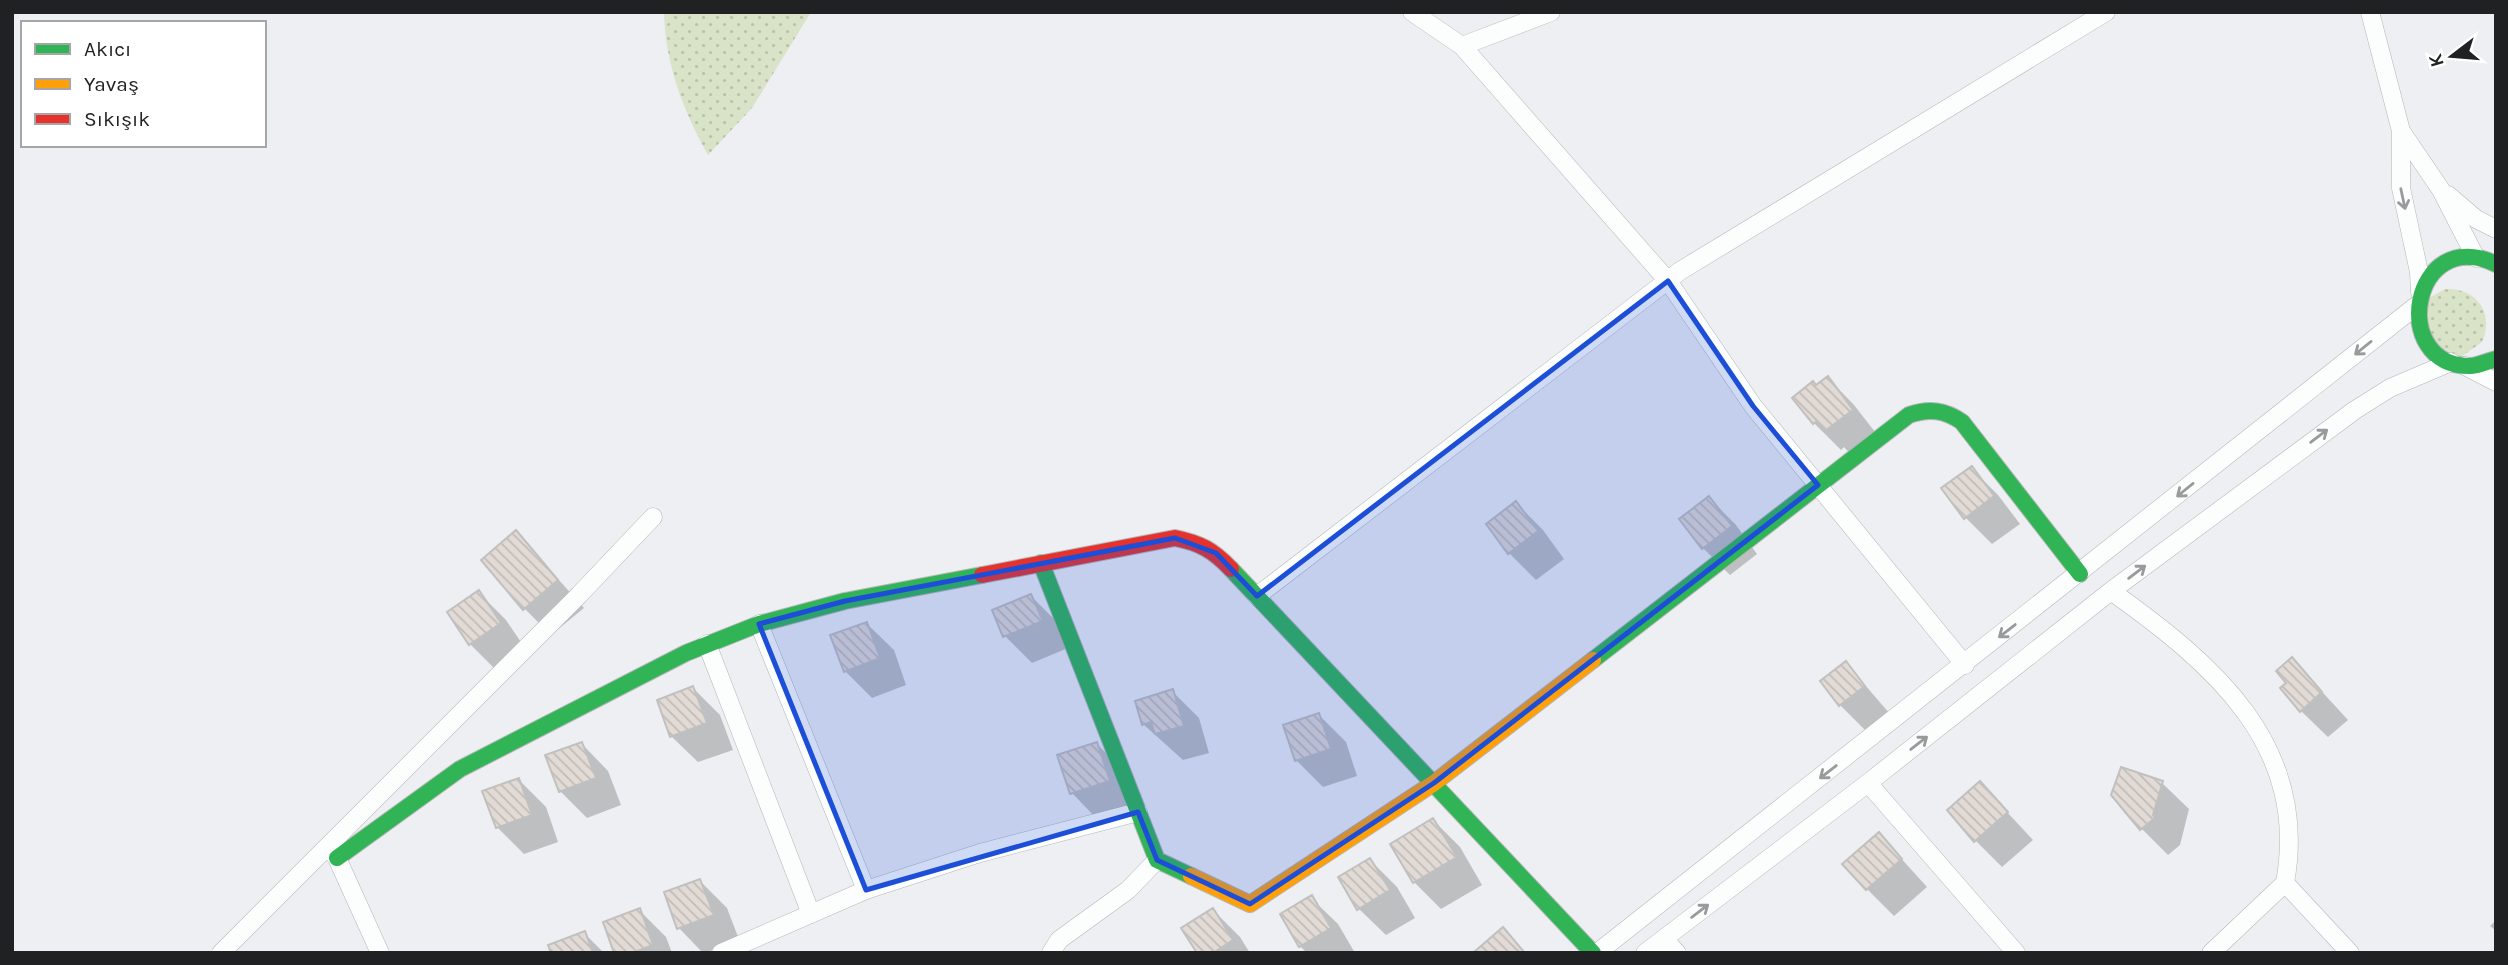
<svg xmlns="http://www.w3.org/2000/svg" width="2508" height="965" viewBox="0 0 2508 965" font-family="Karla,sans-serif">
<defs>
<pattern id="green-dots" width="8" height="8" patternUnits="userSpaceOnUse" patternTransform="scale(1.75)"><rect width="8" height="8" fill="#d9e3c7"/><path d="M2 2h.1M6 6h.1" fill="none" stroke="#bac2ab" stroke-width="1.8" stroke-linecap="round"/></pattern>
<pattern id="building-back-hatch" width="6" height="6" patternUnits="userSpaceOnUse" patternTransform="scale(1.75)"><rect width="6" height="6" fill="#e2dad5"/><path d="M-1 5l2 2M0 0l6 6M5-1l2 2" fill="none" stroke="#c1bbb7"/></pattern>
</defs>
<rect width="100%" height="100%" fill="#edeff2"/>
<path fill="url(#green-dots)" d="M 664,12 L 811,12 L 752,108 L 708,155 C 683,110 665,63 664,12 Z
M 2445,289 C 2476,287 2495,313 2482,342 L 2461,357 L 2422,339 L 2429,298 Z"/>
<path fill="#0003" d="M 1828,378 L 1854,405 L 1879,437 L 1853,457 L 1844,447 L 1841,450 L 1814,423 L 1816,387 Z
M 1971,468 L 1998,495 L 2020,524 L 1992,544 L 1965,517 Z
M 1709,498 L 1736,525 L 1757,554 L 1730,575 L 1703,548 Z
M 1516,503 L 1543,530 L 1564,559 L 1536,580 L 1509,553 Z
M 516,532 L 584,608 L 551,635 L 524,608 Z
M 479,593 L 506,620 L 527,651 L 497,671 L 470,644 Z
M 1031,596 L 1058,623 L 1068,648 L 1032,663 L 1005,636 Z
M 867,624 L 894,650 L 906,685 L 872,698 L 845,671 Z
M 2292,659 L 2348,720 L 2328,737 L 2301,711 Z
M 1846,663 L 1890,714 L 1867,732 L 1840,705 Z
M 693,688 L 720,715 L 733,750 L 698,762 L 671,736 Z
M 1172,691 L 1199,718 L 1209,753 L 1183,760 L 1143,724 Z
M 1319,715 L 1346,742 L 1357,776 L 1323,787 L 1296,760 Z
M 582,744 L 608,771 L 621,805 L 587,818 L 560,791 Z
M 1097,744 L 1124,771 L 1136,808 L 1098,820 L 1072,793 Z
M 519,780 L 546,807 L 558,842 L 524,854 L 497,827 Z
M 1980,783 L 2033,840 L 2002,867 L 1975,840 Z
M 2162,783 L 2189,809 L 2180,845 L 2168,855 L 2142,829 Z
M 1433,820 L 1460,847 L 1482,885 L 1441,909 L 1414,882 Z
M 1879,834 L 1927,887 L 1894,916 L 1867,889 Z
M 1370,860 L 1397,887 L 1415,918 L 1386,935 L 1359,909 Z
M 700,881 L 727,908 L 740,942 L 703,953 L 679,928 Z
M 1311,898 L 1338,924 L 1355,953 L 1307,953 L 1300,946 Z
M 639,910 L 666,937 L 672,953 L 616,953 Z
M 1213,910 L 1240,937 L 1250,953 L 1199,953 Z
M 2496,920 L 2496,931 L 2490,926 Z
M 584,933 L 604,953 L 553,953 Z"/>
<path fill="url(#building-back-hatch)" stroke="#c0c0c0" stroke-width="2" d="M 1828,376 L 1853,410 L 1825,431 L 1817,421 L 1813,424 L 1792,398 L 1813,381 L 1816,385 Z
M 1972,466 L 1994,496 L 1964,519 L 1941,488 Z
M 1709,496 L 1732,526 L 1702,549 L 1679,519 Z
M 1516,501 L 1538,531 L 1508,554 L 1486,524 Z
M 516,530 L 558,580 L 523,610 L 481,560 Z
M 479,590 L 501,623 L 469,645 L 447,612 Z
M 1031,594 L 1043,621 L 1003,637 L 992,610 Z
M 867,622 L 880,658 L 844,672 L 830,635 Z
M 2292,657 L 2322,692 L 2300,712 L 2280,688 L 2286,683 L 2276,671 Z
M 1846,661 L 1865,686 L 1839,706 L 1820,681 Z
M 693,686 L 707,723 L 670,737 L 657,700 Z
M 1173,689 L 1184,726 L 1155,734 L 1151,722 L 1142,725 L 1135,701 Z
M 1319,713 L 1331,749 L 1295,761 L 1283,725 Z
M 582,742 L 596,778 L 559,792 L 545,755 Z
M 1097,742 L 1110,781 L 1070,794 L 1057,755 Z
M 2121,767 L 2163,781 L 2153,815 L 2155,818 L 2140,830 L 2111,795 Z
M 519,778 L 532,815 L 496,828 L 482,791 Z
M 1980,781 L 2008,812 L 1974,842 L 1947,810 Z
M 1433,818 L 1457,857 L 1413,883 L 1390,844 Z
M 1879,832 L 1902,859 L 1866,890 L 1842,864 Z
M 1370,858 L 1390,890 L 1357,910 L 1338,877 Z
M 700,879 L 714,915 L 677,929 L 664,892 Z
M 1312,895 L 1331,928 L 1299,947 L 1280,914 Z
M 640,908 L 653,945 L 632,953 L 614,953 L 603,922 Z
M 1213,908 L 1233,940 L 1213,953 L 1197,953 L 1181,928 Z
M 1503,927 L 1525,953 L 1475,953 L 1474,952 Z
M 585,931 L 593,953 L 551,953 L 548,945 Z"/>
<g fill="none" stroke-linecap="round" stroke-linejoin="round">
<defs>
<path id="street" d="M 1412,12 L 1462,46 L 1668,281 L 1753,406 L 1965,665
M 2370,12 L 2401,131 L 2401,188 L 2419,272 L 2420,292
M 1462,46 L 1551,12
M 2401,131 L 2441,190 L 2476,258
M 2448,195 L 2476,219 L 2496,229
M 2465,366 L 2496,382
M 2111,591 C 2213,664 2310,745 2285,883 L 2350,953
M 1257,596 L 1680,271 L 2106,12
M 759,624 L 866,890
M 707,644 L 811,914
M 1868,783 L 2016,953
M 330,849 L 337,858 L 380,953
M 1664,939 L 1677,953
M 221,953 L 579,595 L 653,517
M 721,953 L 866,890 L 980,853 L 1138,812
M 1051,953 L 1059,940 L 1128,890 L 1157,860
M 1597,953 L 2416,306
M 1645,953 L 1868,783 L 2111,591 L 2355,410 L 2390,388 L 2451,362
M 2211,953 L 2285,883"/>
<path id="fast" d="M 2496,264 C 2411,224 2388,366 2470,366 C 2478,366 2488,361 2496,359
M 1041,563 L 1157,860 L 1191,876
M 1231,569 L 1593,953
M 1593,660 L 1909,415 C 1929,408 1945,410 1962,422 L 2080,574
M 337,858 L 460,769 L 686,653 L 759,624 L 845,601 L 982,575"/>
<path id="slow" d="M 1191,876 L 1250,904 L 1434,783 L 1593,660"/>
<path id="jam" d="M 982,575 L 1175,538 C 1200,543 1213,550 1231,569"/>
</defs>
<use href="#street" stroke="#b4b6b8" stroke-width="19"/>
<use href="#fast" stroke="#b4b6b8" stroke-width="18"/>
<use href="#slow" stroke="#b4b6b8" stroke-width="18"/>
<use href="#jam" stroke="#b4b6b8" stroke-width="18"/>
<use href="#street" stroke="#fcfdfd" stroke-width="18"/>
<use href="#fast" stroke="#30b455" stroke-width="16"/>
<use href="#slow" stroke="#ff9f0a" stroke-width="16"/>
<use href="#jam" stroke="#e5322d" stroke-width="16"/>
</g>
<defs><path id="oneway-shaft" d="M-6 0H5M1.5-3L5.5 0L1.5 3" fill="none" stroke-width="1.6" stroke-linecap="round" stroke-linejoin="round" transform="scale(1.75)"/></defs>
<g stroke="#999a9b">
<use href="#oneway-shaft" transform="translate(2403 199) rotate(78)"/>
<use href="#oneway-shaft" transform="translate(2363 348) rotate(141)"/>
<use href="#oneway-shaft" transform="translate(2319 436) rotate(-37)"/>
<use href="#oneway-shaft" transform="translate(2185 490) rotate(141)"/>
<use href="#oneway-shaft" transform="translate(2137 572) rotate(-37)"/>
<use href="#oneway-shaft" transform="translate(2007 631) rotate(142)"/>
<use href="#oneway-shaft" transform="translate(1919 743) rotate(-38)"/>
<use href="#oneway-shaft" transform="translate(1828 772) rotate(142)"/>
<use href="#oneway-shaft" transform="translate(1700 911) rotate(-37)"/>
</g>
<path fill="#1d4ed8" fill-opacity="0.2" stroke="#1d4ed8" stroke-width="5" stroke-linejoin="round" d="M 1668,281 L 1753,406 L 1818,485 L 1434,783 L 1250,904 L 1157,860 L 1138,812 L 866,890 L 759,624 L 845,601 L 1175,538 L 1216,553 L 1257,596 Z"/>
<rect width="2508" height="965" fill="none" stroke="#1f2123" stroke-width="28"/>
<rect x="21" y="21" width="245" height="126" fill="#ffffff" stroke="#a5a6a7" stroke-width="2"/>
<rect x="35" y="44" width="35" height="10" fill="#30b455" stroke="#a5a6a7" stroke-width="2"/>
<text x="84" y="56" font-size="21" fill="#1f2123">Akıcı</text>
<rect x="35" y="79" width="35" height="10" fill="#ff9f0a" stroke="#a5a6a7" stroke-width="2"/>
<text x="84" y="91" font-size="21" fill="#1f2123">Yavaş</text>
<rect x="35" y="114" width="35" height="10" fill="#e5322d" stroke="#a5a6a7" stroke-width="2"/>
<text x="84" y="126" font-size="21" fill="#1f2123">Sıkışık</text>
<g transform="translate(2452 56) rotate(254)" stroke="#ffffff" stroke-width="5" paint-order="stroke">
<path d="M0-5L12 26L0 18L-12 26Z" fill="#1f2123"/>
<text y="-10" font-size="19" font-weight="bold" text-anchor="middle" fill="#1f2123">K</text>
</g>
</svg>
